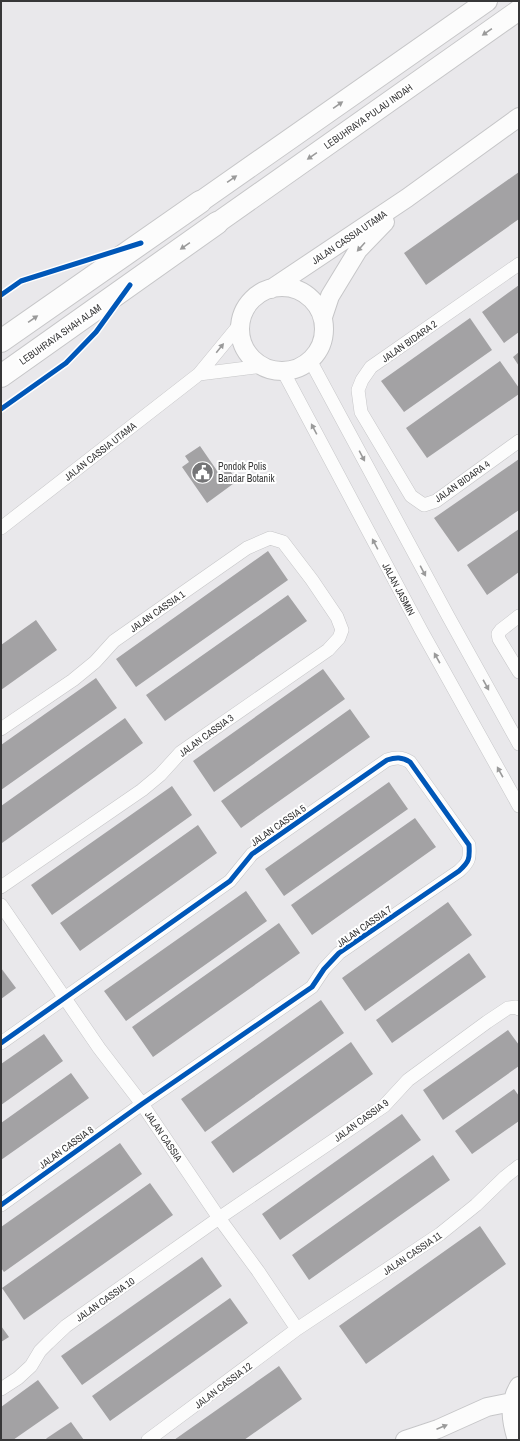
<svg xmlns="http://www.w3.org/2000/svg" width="520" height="1441" viewBox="0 0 520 1441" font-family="'Archivo Narrow',sans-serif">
<rect width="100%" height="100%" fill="#e9e8eb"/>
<path fill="#a3a2a4" d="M 519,172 L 519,219 L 426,285 L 404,253 Z
M 519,285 L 519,332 L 504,343 L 482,312 Z
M 470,318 L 492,350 L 404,412 L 381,381 Z
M 519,352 L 519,366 L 513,357 Z
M 500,361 L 519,388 L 519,394 L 427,458 L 406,428 Z
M 200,446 L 220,475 L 229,469 L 237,481 L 207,503 L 182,467 L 189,462 L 185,456 Z
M 519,459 L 519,510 L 458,552 L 434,518 Z
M 519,529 L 519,572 L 487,595 L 467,565 Z
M 268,551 L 288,580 L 136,687 L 116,659 Z
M 288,595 L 307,621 L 165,721 L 146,695 Z
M 36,620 L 57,650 L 1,690 L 1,645 Z
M 323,669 L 345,699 L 214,792 L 193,761 Z
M 96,678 L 117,708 L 1,790 L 1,745 Z
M 350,709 L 370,737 L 241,828 L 221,801 Z
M 125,718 L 143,743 L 2,843 L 1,806 Z
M 389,782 L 408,809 L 284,896 L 265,869 Z
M 172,786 L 192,815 L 52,915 L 31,885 Z
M 415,818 L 436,847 L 312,935 L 291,905 Z
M 198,825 L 217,853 L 80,951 L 60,923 Z
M 246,891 L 267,921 L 126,1021 L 104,991 Z
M 448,902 L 472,935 L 365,1011 L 342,978 Z
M 279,923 L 300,953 L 153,1057 L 132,1027 Z
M 469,953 L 486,977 L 392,1043 L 376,1020 Z
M 1,968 L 16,988 L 1,999 Z
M 321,1000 L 344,1033 L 205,1132 L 181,1099 Z
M 508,1030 L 519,1045 L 519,1066 L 443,1120 L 423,1090 Z
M 44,1034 L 63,1061 L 1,1105 L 1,1064 Z
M 351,1042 L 373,1074 L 233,1173 L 211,1142 Z
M 71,1073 L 89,1098 L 1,1160 L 1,1123 Z
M 514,1089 L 519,1096 L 519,1121 L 472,1154 L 455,1131 Z
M 402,1114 L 421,1140 L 280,1240 L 262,1214 Z
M 120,1143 L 142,1174 L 4,1272 L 1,1268 L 1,1227 Z
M 433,1155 L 450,1180 L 309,1280 L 292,1255 Z
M 150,1183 L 173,1215 L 24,1320 L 2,1288 Z
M 480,1226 L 506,1264 L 366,1364 L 339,1326 Z
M 202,1257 L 222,1286 L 82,1385 L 61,1356 Z
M 230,1298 L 248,1323 L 110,1421 L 92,1396 Z
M 1,1326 L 9,1337 L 1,1342 Z
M 279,1366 L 302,1399 L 244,1440 L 174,1440 Z
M 38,1380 L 59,1408 L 13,1440 L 1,1440 L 1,1407 Z
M 71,1422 L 84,1440 L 45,1440 L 47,1438 Z"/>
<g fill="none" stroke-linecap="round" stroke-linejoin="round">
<defs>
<path id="street" d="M 519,264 L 371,367 L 362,380 L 358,390 L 361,412 L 411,496 L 424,505 L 436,501 L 519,441
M 310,360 L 448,616 L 519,744
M 283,371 L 421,630 L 519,806
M 199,374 L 263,366
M 1,528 L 199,374 L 241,323
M 519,616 L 501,630 L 498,634 L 499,639 L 519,672
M 1,729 L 73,680 L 95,662 L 114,641 L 247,548 L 270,538 L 283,542 L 312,580 L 337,617 L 342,630 L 339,638 L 328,650 L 181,752 L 160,775 L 142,790 L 1,887
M 1,905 L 99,1048 L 142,1104 L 219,1218 L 258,1271 L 297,1329
M 1,1043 L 230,881 L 252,854 L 387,760 C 396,757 402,757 410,762 L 469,845 C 470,859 469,862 459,871 L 339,953 L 324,969 L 312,987 L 142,1104 L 1,1205
M 1,1389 L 18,1378 L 31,1366 L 40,1351 L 48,1343 L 66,1326 L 219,1218 L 384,1106 L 408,1080 L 487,1022 L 508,1008 L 516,1007 L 519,1009
M 148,1440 L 297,1329 L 440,1234 L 476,1205 L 505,1177 L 519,1166"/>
<path id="secondary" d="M240 329a42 42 0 1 1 84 0a42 42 0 1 1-84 0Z
M 271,289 L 407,198 L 519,117
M 323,317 L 330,296 L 358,250 L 385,222
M 405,1440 L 438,1429 L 487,1407 L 512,1402
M 517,1440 C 511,1421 508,1404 519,1386"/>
<path id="primary" d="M 200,202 L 487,1
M 217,223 L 519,10"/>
<path id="highway" d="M 1,341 L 200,202
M 1,376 L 217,223"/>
</defs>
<use href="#street" stroke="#c6c6c8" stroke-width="14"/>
<use href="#secondary" stroke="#c6c6c8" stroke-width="20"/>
<use href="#primary" stroke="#c6c6c8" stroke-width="22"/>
<use href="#highway" stroke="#c6c6c8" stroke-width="24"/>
<use href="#street" stroke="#fcfcfc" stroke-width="13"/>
<use href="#secondary" stroke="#fcfcfc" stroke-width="18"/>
<use href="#primary" stroke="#fcfcfc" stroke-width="20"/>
<use href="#highway" stroke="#fcfcfc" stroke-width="22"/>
<defs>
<path id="cycleway" d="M 1,295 L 21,281 L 141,243
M 1,409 L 66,363 L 96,332 L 130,285
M 1,1043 L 230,881 L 252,854 L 387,760 C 396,757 402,757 410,762 L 469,845 C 470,859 469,862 459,871 L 339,953 L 324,969 L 312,987 L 142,1104 L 1,1205"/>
</defs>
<use href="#cycleway" stroke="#fff" stroke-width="8"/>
<use href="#cycleway" stroke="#0057b8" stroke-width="5"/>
</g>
<defs><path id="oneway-solid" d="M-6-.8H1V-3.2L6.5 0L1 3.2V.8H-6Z"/></defs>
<g fill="#9a9a9a">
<use href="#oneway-solid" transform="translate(487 32) rotate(145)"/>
<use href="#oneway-solid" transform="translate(338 105) rotate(-35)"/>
<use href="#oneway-solid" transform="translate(312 156) rotate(145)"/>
<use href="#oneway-solid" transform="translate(232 179) rotate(-35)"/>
<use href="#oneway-solid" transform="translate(185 246) rotate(145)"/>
<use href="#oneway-solid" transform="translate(361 247) rotate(132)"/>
<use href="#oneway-solid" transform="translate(33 319) rotate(-35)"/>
<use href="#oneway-solid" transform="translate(220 348) rotate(-51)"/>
<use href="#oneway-solid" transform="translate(314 429) rotate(-118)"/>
<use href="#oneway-solid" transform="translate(362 456) rotate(62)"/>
<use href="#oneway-solid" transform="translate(375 544) rotate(-118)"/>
<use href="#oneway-solid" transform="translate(423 571) rotate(62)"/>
<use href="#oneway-solid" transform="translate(437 658) rotate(-119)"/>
<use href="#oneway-solid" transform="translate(486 685) rotate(61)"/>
<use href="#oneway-solid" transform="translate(500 772) rotate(-119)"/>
<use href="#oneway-solid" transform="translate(442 1427) rotate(-23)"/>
</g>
<defs>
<symbol id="civic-disc" viewBox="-11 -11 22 22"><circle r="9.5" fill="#757577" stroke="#fff"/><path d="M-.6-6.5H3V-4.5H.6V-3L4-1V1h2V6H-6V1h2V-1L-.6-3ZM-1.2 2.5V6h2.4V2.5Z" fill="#fff"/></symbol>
</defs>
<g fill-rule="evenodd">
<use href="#civic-disc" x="190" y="460" width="25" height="25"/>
</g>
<g text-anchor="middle" stroke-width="4" stroke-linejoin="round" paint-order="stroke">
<g font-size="10" fill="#373738" stroke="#fff">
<text transform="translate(368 116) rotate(-35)" y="4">LEBUHRAYA PULAU INDAH</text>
<text transform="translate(349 237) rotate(-34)" y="4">JALAN CASSIA UTAMA</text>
<text transform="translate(60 334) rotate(-35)" y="4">LEBUHRAYA SHAH ALAM</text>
<text transform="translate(409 341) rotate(-35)" y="4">JALAN BIDARA 2</text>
<text transform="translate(100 451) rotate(-38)" y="4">JALAN CASSIA UTAMA</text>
<text transform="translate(462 481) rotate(-35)" y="4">JALAN BIDARA 4</text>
<text transform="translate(399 589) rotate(62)" y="4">JALAN JASMIN</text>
<text transform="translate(157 611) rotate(-35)" y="4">JALAN CASSIA 1</text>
<text transform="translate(206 735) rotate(-36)" y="4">JALAN CASSIA 3</text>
<text transform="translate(278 825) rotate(-35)" y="4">JALAN CASSIA 5</text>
<text transform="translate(364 926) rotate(-35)" y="4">JALAN CASSIA 7</text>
<text transform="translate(361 1120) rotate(-36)" y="4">JALAN CASSIA 9</text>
<text transform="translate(164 1136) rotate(56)" y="4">JALAN CASSIA</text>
<text transform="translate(66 1147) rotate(-36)" y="4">JALAN CASSIA 8</text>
<text transform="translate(412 1253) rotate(-34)" y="4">JALAN CASSIA 11</text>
<text transform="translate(105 1299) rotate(-35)" y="4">JALAN CASSIA 10</text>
<text transform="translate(223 1385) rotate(-37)" y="4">JALAN CASSIA 12</text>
</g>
<g font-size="10" fill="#373738" stroke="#fff" text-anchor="start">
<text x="218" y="470">Pondok Polis<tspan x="218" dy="12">Bandar Botanik</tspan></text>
</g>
</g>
<rect width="520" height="1441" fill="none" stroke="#373738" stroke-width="4"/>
</svg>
